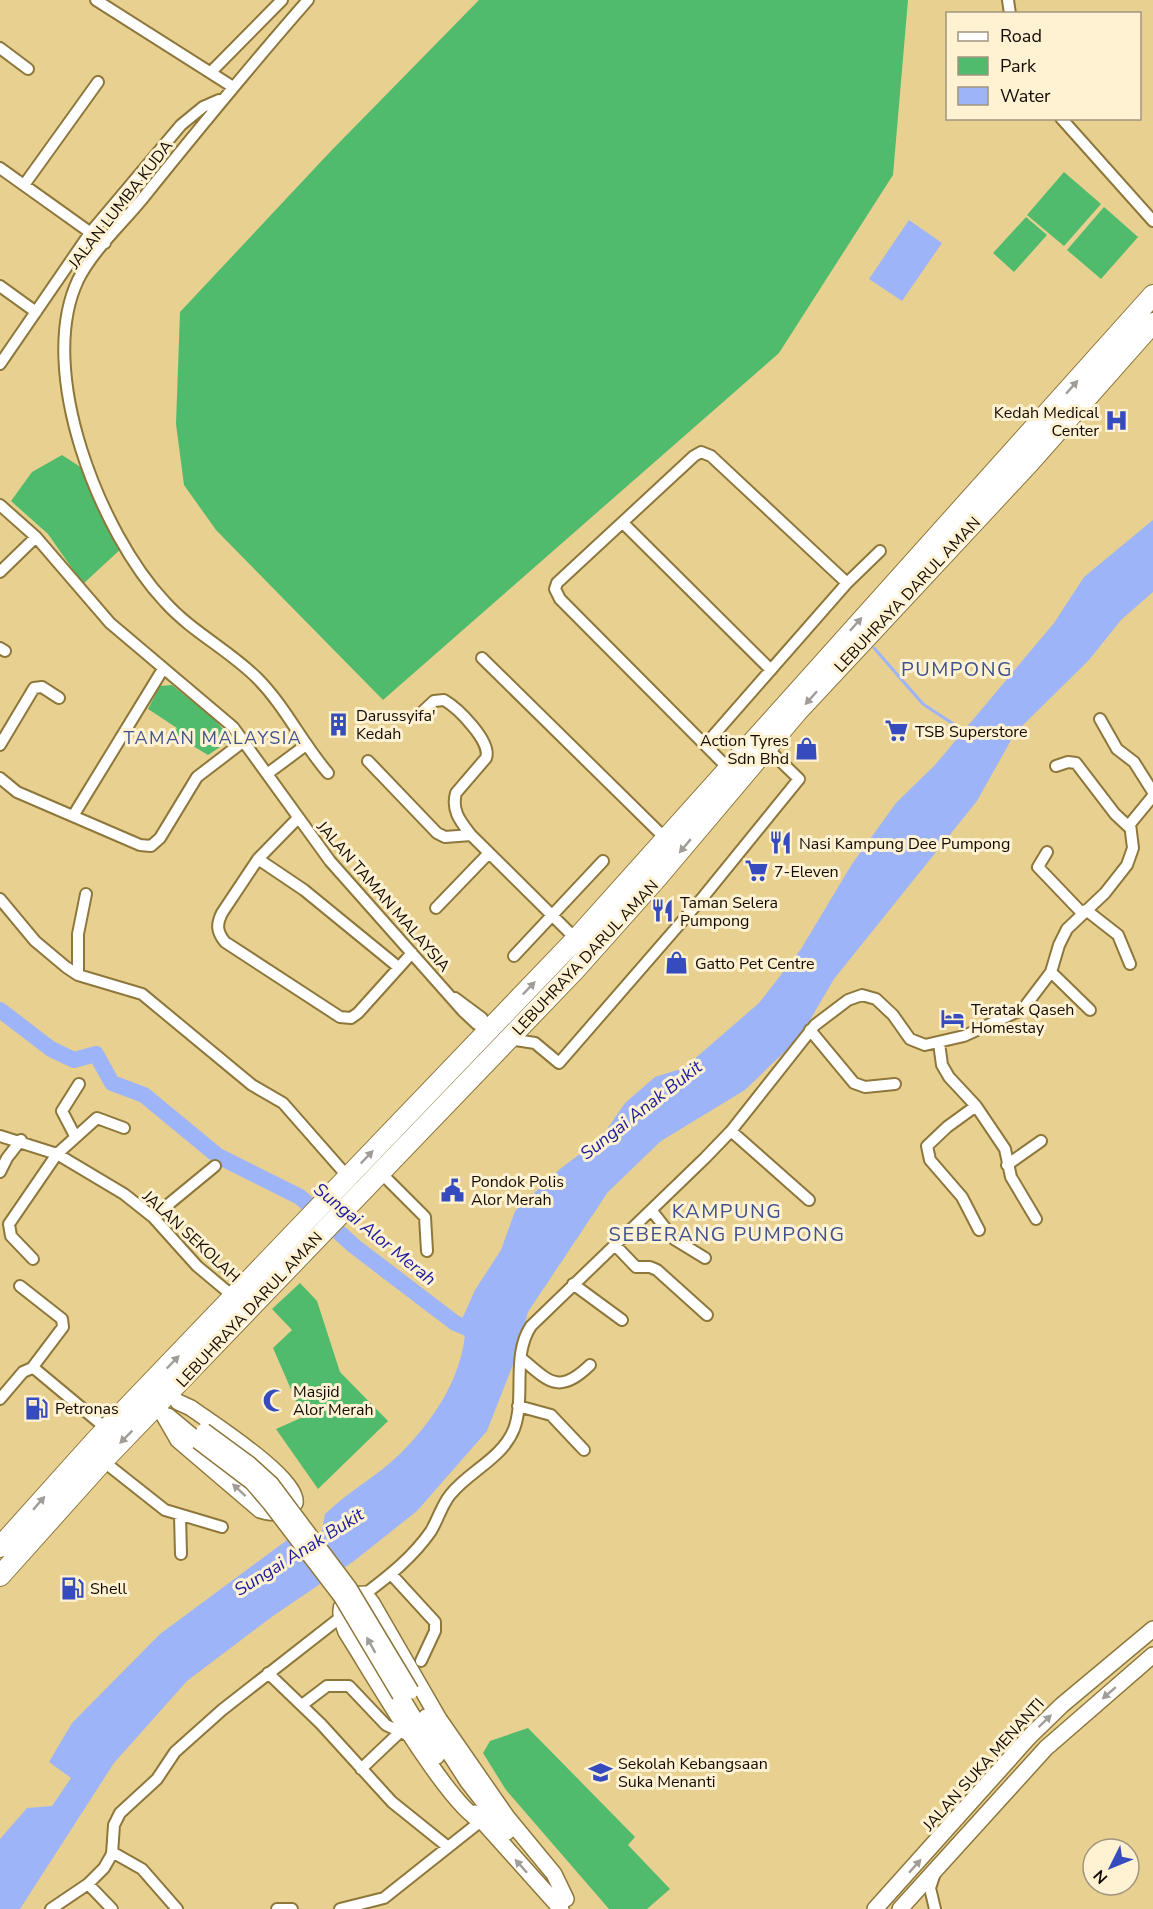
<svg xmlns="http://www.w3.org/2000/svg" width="1153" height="1909" viewBox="0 0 1153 1909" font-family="'Nunito Sans',sans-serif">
<rect width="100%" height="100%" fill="#e8d091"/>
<path fill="#50bb6c" d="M 479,0 L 908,0 L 893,175 L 779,353 L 383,700 L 216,530 L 184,485 L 176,424 L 180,312 L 330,152 Z
M 1064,172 L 1101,204 L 1064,246 L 1027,215 Z
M 1104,207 L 1138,237 L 1101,279 L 1067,250 Z
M 1026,217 L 1047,235 L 1014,272 L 993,253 Z
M 62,455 L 82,468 L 123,547 L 83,584 L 48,534 L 11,501 L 32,472 Z
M 172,685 L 213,718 L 232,739 L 208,755 L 173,734 L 177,728 L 148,709 L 160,686 Z
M 300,1283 L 317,1301 L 340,1372 L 388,1421 L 318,1489 L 276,1429 L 303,1417 L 273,1348 L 292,1330 L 272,1309 Z
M 528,1728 L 635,1837 L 628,1845 L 670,1889 L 647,1909 L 609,1909 L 506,1790 L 483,1753 L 490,1741 Z"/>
<path fill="#9eb4f8" d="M 909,220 L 942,243 L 902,301 L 869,279 Z
M 1153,520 L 1153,592 L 1121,620 L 1089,660 L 1015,733 L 977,801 L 834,979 L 800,1037 L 745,1090 L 661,1141 L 608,1192 L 528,1312 L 514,1362 L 487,1431 L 417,1511 L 354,1561 L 273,1616 L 187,1681 L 114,1763 L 20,1909 L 0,1909 L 0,1839 L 27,1808 L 52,1806 L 71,1778 L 49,1762 L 72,1723 L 160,1634 L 298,1532 L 307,1538 L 321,1535 L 325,1514 C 349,1491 379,1475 402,1452 C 433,1420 460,1381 465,1335 L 455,1323 L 463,1317 L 475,1290 L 501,1250 L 515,1211 L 560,1169 L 601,1138 L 625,1103 L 655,1077 L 684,1068 L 759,1003 L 801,949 L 852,864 L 896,803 L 935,765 L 1054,623 L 1084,577 Z"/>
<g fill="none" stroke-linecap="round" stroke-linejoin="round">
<path stroke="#9eb4f8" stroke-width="3" d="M 874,648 L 923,704 L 967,733"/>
<path stroke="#9eb4f8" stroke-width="16" d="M 0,1010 L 51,1049 L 74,1060 L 96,1054 L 112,1083 L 144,1095 L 218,1156 L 300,1197 L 354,1246 L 455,1323 L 476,1332"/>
<defs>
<path id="street" d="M 96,0 L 233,87
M 308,0 C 251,65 197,131 143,198 C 122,224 93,250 78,280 C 35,371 101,534 165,602 C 192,632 229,650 257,678 C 285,706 302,743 328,773
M 1008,0 L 1010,14
M 0,48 L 28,69
M 211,72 L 282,0
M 1061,118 L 1153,221
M 0,168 L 105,243
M 24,185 L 98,82
M 0,286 L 36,312
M 0,364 L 90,233 L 181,125 L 203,107 L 219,100
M 0,505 L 36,537 L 110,623 L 233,727 L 330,861 L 463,1011 L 477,1024 L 484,1025
M 623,523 L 771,670
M 0,572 L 36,537
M 0,648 L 5,651
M 482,658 L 666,839
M 419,715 L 434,701 L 444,700 C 458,708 492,742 486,758 L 456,793 C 451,811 461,822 471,835 L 576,939
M 1100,719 L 1117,749 L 1134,762 L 1153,792
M 0,745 L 34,688 L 42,687 L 59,698
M 705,745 L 847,583 L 880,551
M 368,761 L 437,833 L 445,837 L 471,835
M 1056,766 L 1068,762 L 1076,763 L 1115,814 L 1129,827
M 729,769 L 560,599 L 555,589 L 557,583 L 694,456 L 701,452 L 711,456 L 847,583
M 267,774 L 306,745
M 0,778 L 17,792 L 140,845 L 151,846 L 160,838 L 197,777 L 244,741
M 73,816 L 163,669
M 297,819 L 258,859 L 222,913 C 216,925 217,932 225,942 L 340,1017 L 351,1018 L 358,1013 L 412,953
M 1047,852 L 1038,867 L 1082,913
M 258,859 L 304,890 L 397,966
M 0,899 L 35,941 L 66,967 L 78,975 L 142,994 L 252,1085 L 283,1103 L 348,1177
M 436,908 L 489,853
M 1086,910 L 1118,935 L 1130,964
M 514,956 L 603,861
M 1051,972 L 1090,1010
M 78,975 L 78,934 L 86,894
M 455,998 L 482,1018 L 486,1027
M 810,1030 L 854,1083 L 865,1087 L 895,1084
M 509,1039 L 535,1043 L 559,1063 L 704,896 L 799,779 L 767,748
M 939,1043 L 942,1065 L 949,1077 L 976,1106 L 1005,1149 L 1011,1177 L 1036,1219
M 976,1106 L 947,1127 L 927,1146 L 930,1160 L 962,1197 L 979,1230
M 731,1131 L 809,1200
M 0,1136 L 57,1154 L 124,1194 L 153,1217 L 197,1266 L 234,1297
M 75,1136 L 62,1111 L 79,1084
M 1007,1165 L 1041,1141
M 379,1171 L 425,1217 L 427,1251
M 0,1172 L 7,1158 L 21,1140
M 652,1211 L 674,1239 L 705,1258
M 153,1217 L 215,1166
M 615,1245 L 636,1267 L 650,1267 L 657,1270 L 707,1315
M 33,1259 L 11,1236 L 9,1224 L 57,1154 L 97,1118 L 124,1128
M 573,1284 L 622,1320
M 20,1286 L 62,1319 L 63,1327 L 32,1368
M 521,1358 C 549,1382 559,1395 590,1365
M 0,1399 L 23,1372 L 32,1368 L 35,1369 L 107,1429
M 518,1406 L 551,1415 L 584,1450
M 103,1461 L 165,1510 L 222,1527
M 180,1515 L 181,1554
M 391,1574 L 435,1622 L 435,1631 L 421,1661
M 365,1594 C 389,1576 413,1557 431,1531 C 438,1519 442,1505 450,1495 C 469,1471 502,1459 514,1429 C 526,1397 511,1356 531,1326 L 705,1158 L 731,1131 L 815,1025 L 848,1000 L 862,995 L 876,999 L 893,1015 L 910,1039 L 925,1045 L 964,1036 L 1023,1009 L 1051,972 L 1059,945 L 1067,929 L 1105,893 L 1127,865 L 1133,848 L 1130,824 L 1153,796
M 268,1673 L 321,1724 L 392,1802 L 448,1847
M 302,1705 L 327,1686 L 349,1686 L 386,1725 L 413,1738
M 361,1769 L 400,1732
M 112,1852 L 142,1869 L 177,1909
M 88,1884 L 112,1909
M 51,1909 L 88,1884 L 104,1868 L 112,1854 L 114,1825 L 120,1813 L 157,1779 L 175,1752 L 222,1710 L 341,1617
M 277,1909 L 292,1909
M 340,1909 L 384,1898 L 481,1821
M 935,1909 L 930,1888 L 935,1873"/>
<path id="secondary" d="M 163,1414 L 178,1440 L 260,1510 C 274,1515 285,1514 295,1503 C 300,1479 210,1422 191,1408 L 178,1402
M 168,1416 L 198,1441
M 400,1695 L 437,1756
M 426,1717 L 468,1782 L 507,1832
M 475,1813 L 561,1909
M 481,1821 C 448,1806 370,1669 346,1632 C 341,1618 336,1606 350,1595 L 365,1594 L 372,1603 L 439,1719 L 507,1817 L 554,1874 L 566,1899
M 875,1909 L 1030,1736 L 1062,1705 L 1153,1629
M 900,1909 L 1046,1748 L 1153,1655"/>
<path id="highway" d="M 0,1547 L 95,1441 L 576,939 L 1153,295
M 0,1576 L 103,1461 L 574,971 L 657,878 L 797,712 L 1031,461 L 1153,323"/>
</defs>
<use href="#street" stroke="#8d773a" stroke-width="14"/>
<use href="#secondary" stroke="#8d773a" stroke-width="18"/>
<use href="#highway" stroke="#8d773a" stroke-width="22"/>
<use href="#street" stroke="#fff" stroke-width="10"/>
<use href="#secondary" stroke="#fff" stroke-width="15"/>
<use href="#highway" stroke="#fff" stroke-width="20"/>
<defs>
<path id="secondary-bridge" d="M 204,1431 L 249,1464 L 271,1484 L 349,1588 L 411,1691
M 198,1441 L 252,1482 L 270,1503 L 341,1596 L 400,1695"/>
</defs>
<use href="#secondary-bridge" stroke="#8d773a" stroke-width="18" stroke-linecap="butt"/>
<use href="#secondary-bridge" stroke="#fff" stroke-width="15"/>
</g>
<defs><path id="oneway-solid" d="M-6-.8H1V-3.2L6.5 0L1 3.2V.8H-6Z" transform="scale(1.5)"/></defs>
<g fill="#a09d99">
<use href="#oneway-solid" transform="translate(1072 387) rotate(-49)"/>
<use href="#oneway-solid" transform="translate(856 624) rotate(-48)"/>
<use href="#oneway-solid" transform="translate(811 698) rotate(132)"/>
<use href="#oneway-solid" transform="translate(685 846) rotate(130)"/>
<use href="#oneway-solid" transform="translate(529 988) rotate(-46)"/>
<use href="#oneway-solid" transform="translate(367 1157) rotate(-46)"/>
<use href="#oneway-solid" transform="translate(173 1362) rotate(-46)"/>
<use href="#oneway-solid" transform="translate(126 1437) rotate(135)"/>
<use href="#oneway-solid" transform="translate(239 1490) rotate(-137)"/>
<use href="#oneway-solid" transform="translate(39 1503) rotate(-49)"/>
<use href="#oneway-solid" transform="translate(371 1645) rotate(-119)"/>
<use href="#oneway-solid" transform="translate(1109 1693) rotate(139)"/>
<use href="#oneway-solid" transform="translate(1045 1721) rotate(-44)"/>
<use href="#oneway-solid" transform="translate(521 1866) rotate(-132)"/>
<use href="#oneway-solid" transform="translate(915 1866) rotate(-48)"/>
</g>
<defs>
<symbol id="hospital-bare" viewBox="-9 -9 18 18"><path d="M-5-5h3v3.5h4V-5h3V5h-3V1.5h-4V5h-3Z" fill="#364cbe" stroke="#fef2d3" stroke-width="2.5" paint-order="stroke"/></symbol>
<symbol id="building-bare" viewBox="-9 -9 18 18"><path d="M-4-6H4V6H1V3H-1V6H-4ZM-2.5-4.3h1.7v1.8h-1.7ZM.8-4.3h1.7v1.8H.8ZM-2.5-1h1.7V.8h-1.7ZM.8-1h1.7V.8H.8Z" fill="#364cbe" stroke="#fef2d3" stroke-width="2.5" paint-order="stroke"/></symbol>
<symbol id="supermarket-bare" viewBox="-9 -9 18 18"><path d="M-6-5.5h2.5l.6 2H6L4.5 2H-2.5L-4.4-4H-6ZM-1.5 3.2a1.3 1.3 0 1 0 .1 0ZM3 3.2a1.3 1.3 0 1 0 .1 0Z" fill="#364cbe" stroke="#fef2d3" stroke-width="2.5" paint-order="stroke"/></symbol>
<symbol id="shop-bare" viewBox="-9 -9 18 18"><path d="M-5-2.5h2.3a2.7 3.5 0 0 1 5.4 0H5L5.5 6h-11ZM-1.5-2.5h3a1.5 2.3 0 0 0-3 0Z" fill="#364cbe" stroke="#fef2d3" stroke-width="2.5" paint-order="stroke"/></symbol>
<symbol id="restaurant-bare" viewBox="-9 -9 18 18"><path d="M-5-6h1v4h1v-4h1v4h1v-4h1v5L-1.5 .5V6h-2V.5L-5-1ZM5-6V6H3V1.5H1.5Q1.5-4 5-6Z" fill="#364cbe" stroke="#fef2d3" stroke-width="2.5" paint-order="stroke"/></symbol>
<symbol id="hotel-bare" viewBox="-9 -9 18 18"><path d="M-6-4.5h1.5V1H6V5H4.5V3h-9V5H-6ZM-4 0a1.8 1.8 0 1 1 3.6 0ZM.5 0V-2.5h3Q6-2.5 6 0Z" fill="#364cbe" stroke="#fef2d3" stroke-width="2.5" paint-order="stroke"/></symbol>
<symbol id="civic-bare" viewBox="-9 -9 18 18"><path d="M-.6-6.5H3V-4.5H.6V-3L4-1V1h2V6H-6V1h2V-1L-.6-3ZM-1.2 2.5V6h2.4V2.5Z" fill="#364cbe" stroke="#fef2d3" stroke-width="2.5" paint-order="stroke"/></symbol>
<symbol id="mosque-bare" viewBox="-9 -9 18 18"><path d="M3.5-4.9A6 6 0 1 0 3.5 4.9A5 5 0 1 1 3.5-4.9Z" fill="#364cbe" stroke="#fef2d3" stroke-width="2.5" paint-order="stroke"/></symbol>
<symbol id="fuel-bare" viewBox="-9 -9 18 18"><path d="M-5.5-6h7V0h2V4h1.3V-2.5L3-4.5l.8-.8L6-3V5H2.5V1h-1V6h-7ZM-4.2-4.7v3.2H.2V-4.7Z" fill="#364cbe" stroke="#fef2d3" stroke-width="2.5" paint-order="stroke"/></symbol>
<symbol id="school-bare" viewBox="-9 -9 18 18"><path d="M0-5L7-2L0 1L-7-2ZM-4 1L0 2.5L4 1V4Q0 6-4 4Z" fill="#364cbe" stroke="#fef2d3" stroke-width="2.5" paint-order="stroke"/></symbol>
</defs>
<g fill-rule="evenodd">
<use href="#hospital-bare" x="1100" y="404" width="33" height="33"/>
<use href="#building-bare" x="322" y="708" width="33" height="33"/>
<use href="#supermarket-bare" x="880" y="714" width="33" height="33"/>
<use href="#shop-bare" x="790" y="732" width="33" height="33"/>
<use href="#restaurant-bare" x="764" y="826" width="33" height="33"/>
<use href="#supermarket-bare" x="740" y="854" width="33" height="33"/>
<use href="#restaurant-bare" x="646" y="894" width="33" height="33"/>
<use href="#shop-bare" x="660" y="946" width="33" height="33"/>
<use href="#hotel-bare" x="936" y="1002" width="33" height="33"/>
<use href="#civic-bare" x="436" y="1174" width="33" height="33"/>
<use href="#mosque-bare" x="258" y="1384" width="33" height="33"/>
<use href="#fuel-bare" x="20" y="1392" width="33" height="33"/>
<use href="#fuel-bare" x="56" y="1572" width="33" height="33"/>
<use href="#school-bare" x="584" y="1756" width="33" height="33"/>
</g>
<g text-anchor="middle" stroke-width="6" stroke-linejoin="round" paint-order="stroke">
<g font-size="16" fill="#120a00" stroke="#fef2d3">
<text transform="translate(120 204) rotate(-52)" y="6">JALAN LUMBA KUDA</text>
<text transform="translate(907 594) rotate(-47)" y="6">LEBUHRAYA DARUL AMAN</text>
<text transform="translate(384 896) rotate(49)" y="6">JALAN TAMAN MALAYSIA</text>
<text transform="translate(585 957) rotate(-47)" y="6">LEBUHRAYA DARUL AMAN</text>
<text transform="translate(192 1236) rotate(43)" y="6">JALAN SEKOLAH</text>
<text transform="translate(249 1309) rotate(-47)" y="6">LEBUHRAYA DARUL AMAN</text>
<text transform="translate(983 1764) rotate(-48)" y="6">JALAN SUKA MENANTI</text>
</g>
<g font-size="16" fill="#120a00" stroke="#fef2d3" text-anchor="start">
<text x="1099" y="418" text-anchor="end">Kedah Medical<tspan x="1099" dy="18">Center</tspan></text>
<text x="356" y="721">Darussyifa'<tspan x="356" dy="18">Kedah</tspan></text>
<text x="915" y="737">TSB Superstore</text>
<text x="789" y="746" text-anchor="end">Action Tyres<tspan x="789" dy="18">Sdn Bhd</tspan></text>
<text x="799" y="849">Nasi Kampung Dee Pumpong</text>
<text x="774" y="877">7-Eleven</text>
<text x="680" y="908">Taman Selera<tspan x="680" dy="18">Pumpong</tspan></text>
<text x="695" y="969">Gatto Pet Centre</text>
<text x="971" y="1015">Teratak Qaseh<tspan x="971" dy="18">Homestay</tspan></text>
<text x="471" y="1187">Pondok Polis<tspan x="471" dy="18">Alor Merah</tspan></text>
<text x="293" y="1397">Masjid<tspan x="293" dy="18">Alor Merah</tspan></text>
<text x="55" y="1414">Petronas</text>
<text x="90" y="1594">Shell</text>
<text x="618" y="1769">Sekolah Kebangsaan<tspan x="618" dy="18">Suka Menanti</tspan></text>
</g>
<g font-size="18" letter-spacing="1.5" fill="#40528d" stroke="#fef2d3">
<text x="213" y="744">TAMAN MALAYSIA</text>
</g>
<g font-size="18" font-style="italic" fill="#1b1c9d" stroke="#fef2d3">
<text transform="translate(641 1110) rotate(-38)" y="6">Sungai Anak Bukit</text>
<text transform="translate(375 1234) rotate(39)" y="6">Sungai Alor Merah</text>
<text transform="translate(299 1552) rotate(-32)" y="6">Sungai Anak Bukit</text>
</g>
<g font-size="20" letter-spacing="1.5" fill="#40528d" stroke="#fef2d3">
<text x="957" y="676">PUMPONG</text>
<text x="727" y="1218">KAMPUNG<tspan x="727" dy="23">SEBERANG PUMPONG</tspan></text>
</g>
</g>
<rect x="946" y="12" width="195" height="108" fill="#fef2d3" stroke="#a0957f" stroke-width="1.5"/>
<rect x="958" y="32" width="30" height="9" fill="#ffffff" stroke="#a0957f" stroke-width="1.5"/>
<text x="1000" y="42" font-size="18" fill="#120a00">Road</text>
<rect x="958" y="57" width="30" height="18" fill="#50bb6c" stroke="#a0957f" stroke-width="1.5"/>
<text x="1000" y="72" font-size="18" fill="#120a00">Park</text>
<rect x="958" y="87" width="30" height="18" fill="#9eb4f8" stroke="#a0957f" stroke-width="1.5"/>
<text x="1000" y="102" font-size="18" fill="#120a00">Water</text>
<g transform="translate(1111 1867) rotate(227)"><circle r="28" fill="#fef2d3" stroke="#a0957f" stroke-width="1.5"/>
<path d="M0-4.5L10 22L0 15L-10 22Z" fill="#364cbe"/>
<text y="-9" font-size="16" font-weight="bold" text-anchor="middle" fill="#120a00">N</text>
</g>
</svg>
